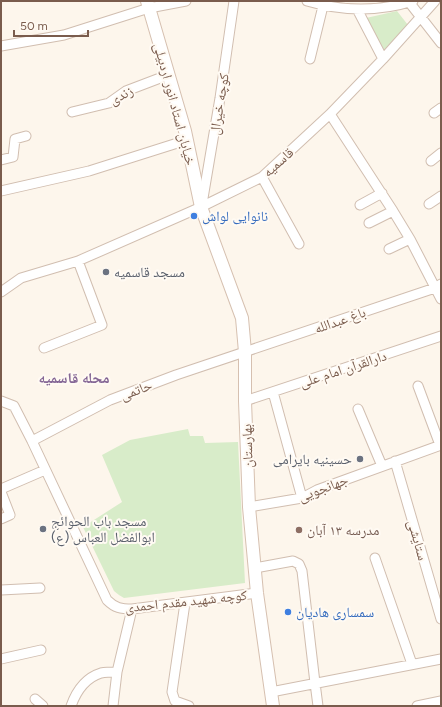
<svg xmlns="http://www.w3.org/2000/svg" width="442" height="707" viewBox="0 0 442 707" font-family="Figtree,'Noto Naskh Arabic',sans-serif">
<rect width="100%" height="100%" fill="#fdf6ec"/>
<path fill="#d8ecc9" d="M 397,11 L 408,25 L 383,52 L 366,18 Z
M 188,429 L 190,436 L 203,436 L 205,443 L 238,442 L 245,583 L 124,598 L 119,595 L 114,591 L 83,527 L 122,502 L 102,455 L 130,440 Z"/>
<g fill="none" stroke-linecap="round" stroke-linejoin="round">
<defs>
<path id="street" d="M 307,1 C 341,11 378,12 413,1
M 409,2 L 441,43
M 357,9 L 383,59
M 1,46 L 64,35 L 149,8 L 186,1
M 310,59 L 323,6
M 72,112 L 109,103 L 126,91 L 168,75
M 434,113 L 441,108
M 330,114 L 393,211 L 410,239 L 441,299
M 1,160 L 13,157 L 15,139 L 26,136
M 431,161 L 441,153
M 262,177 L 299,244
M 1,191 L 89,171 L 187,140
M 202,204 L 220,98 L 234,1
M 429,204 L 441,196
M 360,205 L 382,193
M 369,223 L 393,211
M 389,249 L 410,239
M 1,292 L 21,278 L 78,261 L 201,207 L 262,177 L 330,114 L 383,59 L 435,1
M 44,348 L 102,325 L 78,261
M 418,386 L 440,445
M 273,392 L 302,498
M 1,401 L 14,406 L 32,441 L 107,600 C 115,608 121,609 132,609 L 257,593
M 245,401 L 441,336
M 358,409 L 382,466
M 32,441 L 110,400 L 176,375 L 435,288 L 441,284
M 395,461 L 441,619
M 1,489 L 45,470
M 1,492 L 10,515 L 1,519
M 249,507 L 302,498 L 317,490 L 441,445
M 375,558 L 412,664
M 255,568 L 293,561 L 299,564 L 302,571 L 315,683 L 318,706
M 1,590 L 40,588
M 185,603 L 172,692 L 175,701 L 189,706
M 1,659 L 41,650
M 271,692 L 441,659
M 35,699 L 43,706
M 71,706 C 76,692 85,678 101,673 C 106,672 112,672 117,672 L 132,609
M 113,706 L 117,672
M 417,706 L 441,701"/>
<path id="secondary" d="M 147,1 L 185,131 L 201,207 L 242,318 L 245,352 L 245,401 L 249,507 L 257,593 L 273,706"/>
</defs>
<use href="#street" stroke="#d1beb0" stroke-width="11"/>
<use href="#secondary" stroke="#d6c0b0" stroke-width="14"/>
<use href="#street" stroke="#fff" stroke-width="9"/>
<use href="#secondary" stroke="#fff" stroke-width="12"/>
</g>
<g fill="#3f7fe0" stroke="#fffaf3" stroke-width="1.5">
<circle cx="194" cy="216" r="4"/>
<circle cx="288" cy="612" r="4"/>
</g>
<g fill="#6b7280" stroke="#fffaf3" stroke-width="1.5">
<circle cx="106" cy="272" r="4"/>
<circle cx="360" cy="459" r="4"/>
<circle cx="43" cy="529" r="4"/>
</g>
<circle fill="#8d6e63" stroke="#fffaf3" stroke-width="1.5" cx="299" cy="530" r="4"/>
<g text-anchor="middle" stroke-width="4" stroke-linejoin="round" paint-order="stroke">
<g font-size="14" fill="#7a5c4d" stroke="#fffaf3">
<text transform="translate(121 95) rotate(-28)" y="5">زندی</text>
<text transform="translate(175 104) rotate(75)" y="5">خیابان استاد انور اردبیلی</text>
<text transform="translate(219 104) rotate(-81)" y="5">کوچه خیرال</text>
<text transform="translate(278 162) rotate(-42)" y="5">قاسمیه</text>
<text transform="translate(340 320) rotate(-19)" y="5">باغ عبدالله</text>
<text transform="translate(343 369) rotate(-18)" y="5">دارالقرآن امام علی</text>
<text transform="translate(136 390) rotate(-21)" y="5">حاتمی</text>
<text transform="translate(247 446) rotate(-92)" y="5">بهارستان</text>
<text transform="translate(323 488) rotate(-21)" y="5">جهانجویی</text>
<text transform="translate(418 540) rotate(74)" y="5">ستایشی</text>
<text transform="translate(186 601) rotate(-6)" y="5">کوچه شهید مقدم احمدی</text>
</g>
<g font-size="14" fill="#366cbe" stroke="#fffaf3" text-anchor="start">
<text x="202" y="221">نانوایی لواش</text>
<text x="296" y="617">سمساری هادیان</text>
</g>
<g font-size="14" fill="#5b616d" stroke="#fffaf3" text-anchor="start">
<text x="114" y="277">مسجد قاسمیه</text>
<text x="352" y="464" text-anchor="end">حسینیه بایرامی</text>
<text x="51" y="526">مسجد باب الحوائج<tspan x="51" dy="16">ابوالفضل العباس (ع)</tspan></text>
</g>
<g font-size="14" fill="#785e54" stroke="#fffaf3" text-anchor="start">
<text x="307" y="535">مدرسه ۱۳ آبان</text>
</g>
<g font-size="15" font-weight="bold" fill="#846695" stroke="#fffaf3">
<text x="74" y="383">محله قاسمیه</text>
</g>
</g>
<rect width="442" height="707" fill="none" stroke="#7a5c4d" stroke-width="4"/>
<path d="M14 30v6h74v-6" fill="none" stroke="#7a5c4d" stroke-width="2"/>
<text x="20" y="30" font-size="12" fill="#7a5c4d" stroke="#fffaf3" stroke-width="3" paint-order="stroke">50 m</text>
</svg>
